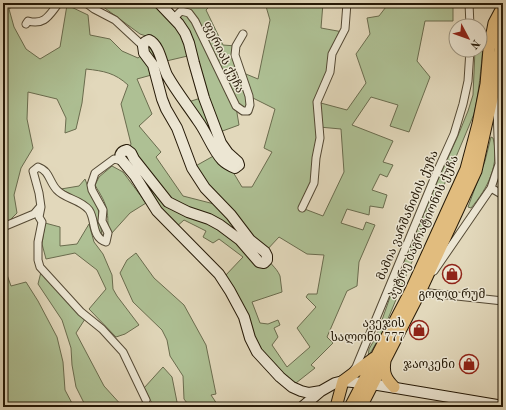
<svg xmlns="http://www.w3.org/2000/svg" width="506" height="410" viewBox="0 0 506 410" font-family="'Old Standard TT','Noto Serif Georgian',serif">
<rect width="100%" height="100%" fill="#e2d8bb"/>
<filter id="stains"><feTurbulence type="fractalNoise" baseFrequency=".005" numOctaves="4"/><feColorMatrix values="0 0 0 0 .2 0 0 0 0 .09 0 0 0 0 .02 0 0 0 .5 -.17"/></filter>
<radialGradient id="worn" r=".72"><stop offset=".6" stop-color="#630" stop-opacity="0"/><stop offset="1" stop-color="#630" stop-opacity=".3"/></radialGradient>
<path fill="#aec094" stroke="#6a6c4e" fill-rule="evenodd" d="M 3,3 L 17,3 L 9,9 L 14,27 L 26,49 L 40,59 L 60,47 L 67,5 L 88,15 L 90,35 L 110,39 L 122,51 L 138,58 L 144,53 L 143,48 L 154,43 L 158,40 L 140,34 L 98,3 L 159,3 L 174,18 L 181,11 L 182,3 L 213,3 L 206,10 L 223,45 L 236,46 L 241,72 L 258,79 L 270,20 L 265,3 L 323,3 L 321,28 L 343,32 L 332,54 L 330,72 L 317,102 L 347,110 L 366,83 L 356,54 L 370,34 L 367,18 L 379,16 L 389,3 L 427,3 L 427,4 L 453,3 L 453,21 L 425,21 L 417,61 L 430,77 L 409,132 L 390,126 L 398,105 L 371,97 L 352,125 L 393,141 L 383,162 L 393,165 L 387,177 L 380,174 L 372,190 L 387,195 L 383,208 L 370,206 L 369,215 L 347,209 L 341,223 L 363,230 L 366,222 L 375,225 L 359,262 L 357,286 L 347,291 L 327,337 L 333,343 L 311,365 L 315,368 L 296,383 L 281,375 L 260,351 L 224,277 L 243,257 L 219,239 L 213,243 L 203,237 L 206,231 L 184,220 L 175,228 L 122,161 L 131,144 L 121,104 L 128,85 C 115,73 104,71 86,69 L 82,103 L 76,129 L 65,133 L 66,118 L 57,99 L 28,92 L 27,119 L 33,148 L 21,168 L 14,195 L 17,213 L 7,223 L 3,224 L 3,188 L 5,182 L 3,176 ZM 192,55 L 204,97 L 185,103 L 217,154 L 192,168 L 222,206 L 183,196 L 156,157 L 161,152 L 139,126 L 152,114 L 137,79 L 155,74 L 167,75 L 162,62 ZM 249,96 L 275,109 L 264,148 L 272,152 L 252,187 L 242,187 L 230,167 L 217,133 L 239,125 L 236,107 L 248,111 ZM 319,127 L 341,129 L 344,172 L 323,216 L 302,208 L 314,183 ZM 279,237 L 307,254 L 324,255 L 317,294 L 308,294 L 306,297 L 316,307 L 297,328 L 310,347 L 287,367 L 272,345 L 278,337 L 274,328 L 280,325 L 278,320 L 268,324 L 260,323 L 252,302 L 282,292 C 281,287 281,281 280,276 C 276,266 268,264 265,252 Z
M 480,46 L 483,46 C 481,69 479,92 474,114 L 382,333 L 368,357 L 369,349 L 376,337 L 401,266 L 435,186 L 457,138 L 468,111 L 473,95 L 475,50 L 480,50 Z
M 491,137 L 493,138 C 500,164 488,188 471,208 L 468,207 L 485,161 Z
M 112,166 L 123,172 L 146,203 L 130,213 L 111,234 C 106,224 109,222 107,212 C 106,202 100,194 95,185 L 99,177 Z
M 85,179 L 90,192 L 98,208 L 102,235 L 99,234 L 80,200 L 61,189 L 79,186 Z
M 45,223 L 60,227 L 60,246 L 77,244 L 89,224 L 94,242 L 103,254 L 112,275 L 113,289 L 117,296 L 139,325 L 125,334 L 116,337 L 89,309 L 106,289 L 97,270 L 75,253 L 46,259 L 42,244 Z
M 136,253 L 154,278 L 184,305 L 206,345 L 216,394 L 211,395 L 219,407 L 190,407 L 184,399 L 183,376 L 170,356 L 167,340 L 162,330 L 133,302 L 120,273 L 127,260 Z
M 6,272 L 11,286 L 26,282 L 38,301 L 57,337 L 63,362 L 65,390 L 74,407 L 33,407 L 33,406 L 27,407 L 3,407 L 3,275 Z
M 41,272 L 85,319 L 76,333 L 104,386 L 123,407 L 86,407 L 76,387 L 72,365 L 71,348 L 62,320 L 38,284 Z
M 163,367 L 172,377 L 178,407 L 154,407 L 144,388 Z"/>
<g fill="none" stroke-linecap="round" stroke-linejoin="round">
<defs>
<path id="street" d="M 86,3 L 94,9 L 115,20 L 143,46
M 469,3 L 470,26
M 174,18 L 181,11 L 189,13 L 195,21 L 236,106 L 243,111 L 248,111 L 250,105 L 249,96 L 235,55 L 236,46 L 243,34
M 26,24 L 28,21 C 46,26 50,13 59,3
M 122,161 L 114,159 L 95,173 L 91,185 L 92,190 L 103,210 L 102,221 L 108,233 L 106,242 C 91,237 96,220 89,210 C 80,199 65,199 57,190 C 49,182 50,171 38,167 L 33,171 L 39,193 L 41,207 L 39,217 L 42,222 L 38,242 L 38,260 L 40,267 L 81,312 L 102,329 L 123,352 L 146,400
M 491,188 L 503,195
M 302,208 L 314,183 L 316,158 L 320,138 L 317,102 L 330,72 L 332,54 L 345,29 L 347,3
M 3,227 L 34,214 L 40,207
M 434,271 L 491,188 L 499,164 L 496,81 L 503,82
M 421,289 L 420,292 L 503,301
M 353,371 L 356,367 L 436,174 L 454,134 L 463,104 L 468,81 L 470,50"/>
<path id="secondary" d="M 159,3 L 179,24 L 185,33 L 189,43 L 194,63 L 204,98 L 221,143 L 228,153 L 238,162 L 239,165 L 235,168 C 230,166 226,164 222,160 C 212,149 207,133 198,121 C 188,106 176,91 167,75 C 162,65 160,45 149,40 L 145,42 L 143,46 L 144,53 L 153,65 L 162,99 L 166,109 L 177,128 L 192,168 L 205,188 L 231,215 L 250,240 L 265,252 L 267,256 L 267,260 L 264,263 L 259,262 L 240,240 L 220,225 L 209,219 L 188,212 L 168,202 L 134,159 L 131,153 L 127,150 C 122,151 120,153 120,158 L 135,176 L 157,211 L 219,274 L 230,291 L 244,317 L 250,338 L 257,352 L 280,377 L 292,387 L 301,391 L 309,393 L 321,391
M 302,407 L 321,391 L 335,383 L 343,381 L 372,384 L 503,406"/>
<path id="primary" d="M 385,361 C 383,373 386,379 394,387
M 336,407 L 343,381 L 374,358
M 350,407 L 411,290 L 466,169 L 478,124 L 486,84 L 489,49 L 494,23 L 503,6
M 361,407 L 420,292 L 476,171 L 496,81 L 503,28"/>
</defs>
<use href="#street" stroke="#544934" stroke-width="9"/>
<use href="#secondary" stroke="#251907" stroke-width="12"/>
<use href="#primary" stroke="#251907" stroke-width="13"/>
<use href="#street" stroke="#ece6d3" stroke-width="7"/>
<use href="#secondary" stroke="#ece6d3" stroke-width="10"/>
<use href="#primary" stroke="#e1bc7e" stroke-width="11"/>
</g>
<defs>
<symbol id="shop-ring" viewBox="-11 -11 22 22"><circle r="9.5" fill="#ece6d3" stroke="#8f2418" stroke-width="1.5"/><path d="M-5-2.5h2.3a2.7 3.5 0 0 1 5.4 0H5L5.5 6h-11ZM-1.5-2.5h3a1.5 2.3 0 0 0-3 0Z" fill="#8f2418"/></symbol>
</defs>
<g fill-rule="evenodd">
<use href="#shop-ring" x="441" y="263" width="22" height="22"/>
<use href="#shop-ring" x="408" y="319" width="22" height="22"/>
<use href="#shop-ring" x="458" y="353" width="22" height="22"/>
</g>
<g text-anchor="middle" stroke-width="3" stroke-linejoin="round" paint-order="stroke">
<g font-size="12" fill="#251907" stroke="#ece6d3">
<text transform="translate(224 57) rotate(64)" y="4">ფერიას ქუჩა</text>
<text transform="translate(407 215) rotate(-67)" y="4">მამია ვარშანიძის ქუჩა</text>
<text transform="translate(423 227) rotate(-66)" y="4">პეტრე ბაგრატიონის ქუჩა</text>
</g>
<g font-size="12" fill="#251907" stroke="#ece6d3" text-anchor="end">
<text x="452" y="298" text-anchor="middle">გოლდ რუმ</text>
<text x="405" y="327">ავეჯის<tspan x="405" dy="14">სალონი 777</tspan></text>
<text x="455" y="368">ჯაოკენი</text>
</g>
</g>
<rect width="506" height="410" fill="none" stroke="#e2d8bb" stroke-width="16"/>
<rect x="4" y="4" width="498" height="402" fill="none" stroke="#251907" stroke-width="2"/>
<rect x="8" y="8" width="490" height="394" fill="none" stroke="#251907"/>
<g transform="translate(468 38) rotate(131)"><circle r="19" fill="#ece6d3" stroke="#9c9481"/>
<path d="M0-3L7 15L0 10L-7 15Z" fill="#8f2418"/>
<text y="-6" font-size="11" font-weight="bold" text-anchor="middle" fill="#251907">N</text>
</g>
<rect width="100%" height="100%" filter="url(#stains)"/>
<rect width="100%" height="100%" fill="url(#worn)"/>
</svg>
